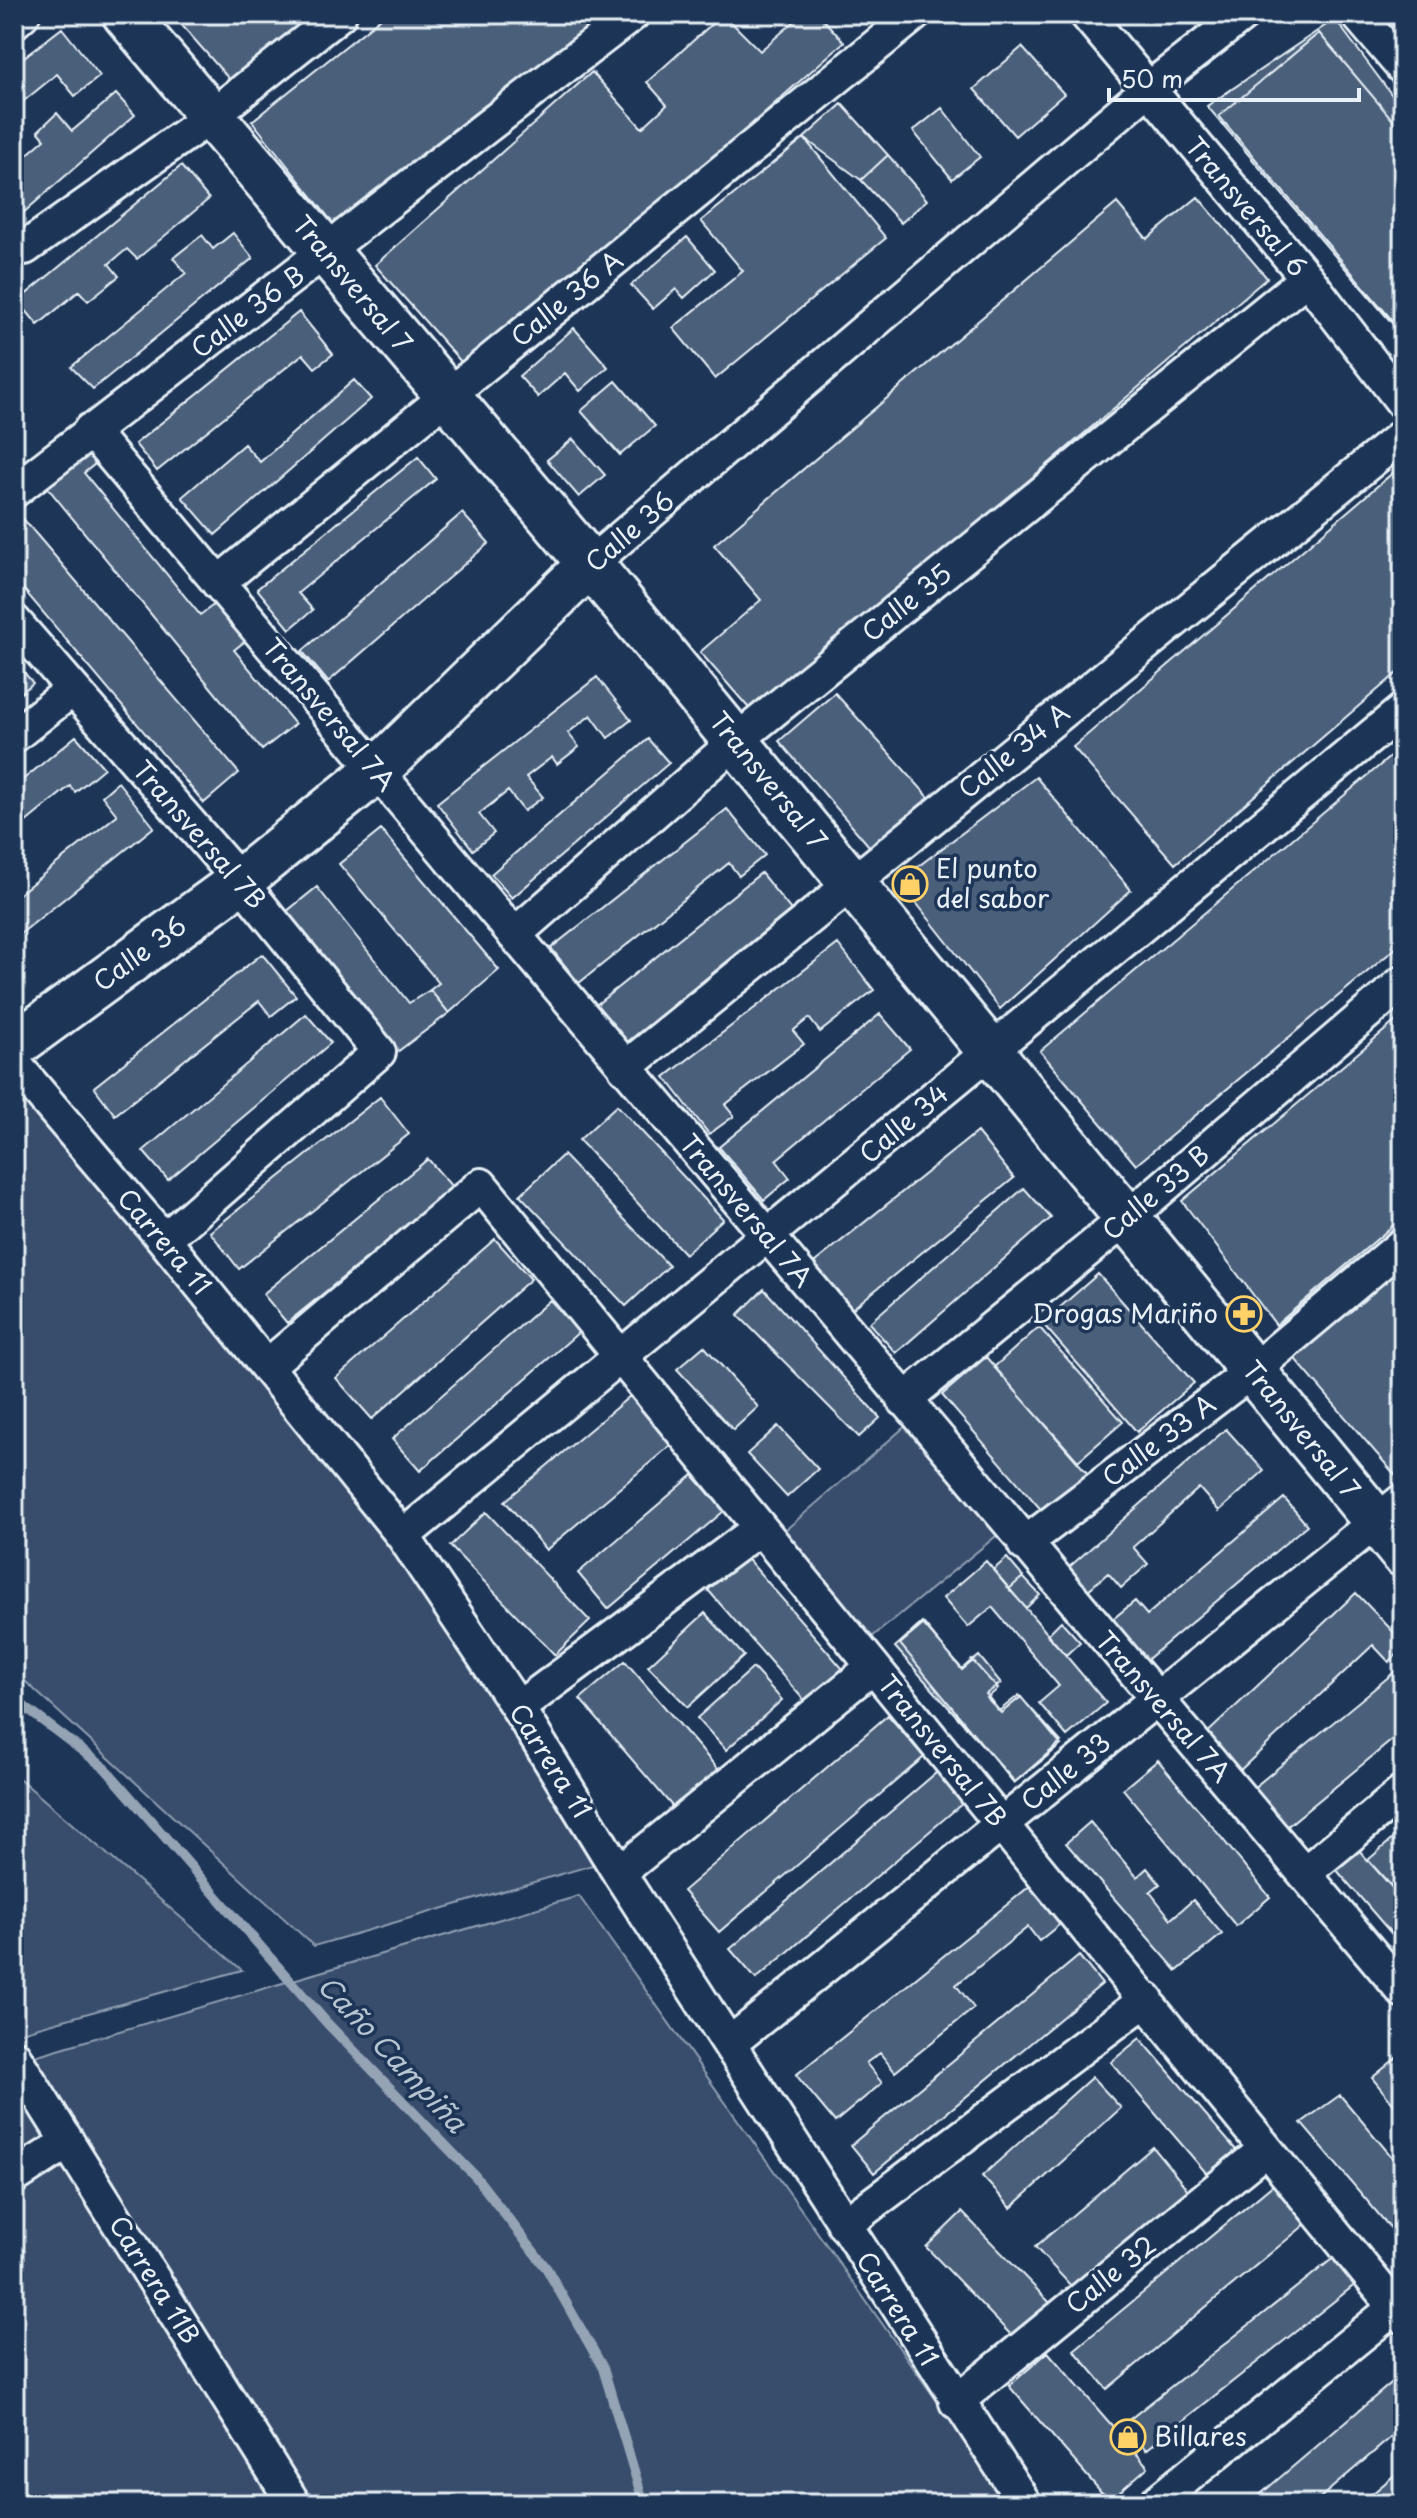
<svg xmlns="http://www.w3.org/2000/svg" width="1417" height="2518" viewBox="0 0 1417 2518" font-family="'Playpen Sans',sans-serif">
<rect width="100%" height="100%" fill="#1d3557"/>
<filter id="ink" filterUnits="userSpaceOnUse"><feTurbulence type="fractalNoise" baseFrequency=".0125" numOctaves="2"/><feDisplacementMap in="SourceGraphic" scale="16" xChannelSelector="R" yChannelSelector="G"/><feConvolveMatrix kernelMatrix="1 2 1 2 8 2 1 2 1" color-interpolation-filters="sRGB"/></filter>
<g filter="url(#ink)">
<path fill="#374d6c" stroke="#909fb2" stroke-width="2" d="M 14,1079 L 386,1516 L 603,1862 L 314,1946 L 14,1671 Z
M 908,1424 L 1001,1532 L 872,1637 L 783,1532 Z
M 14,1774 L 242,1970 L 14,2034 Z
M 579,1896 L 1010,2504 L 14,2504 L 14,2062 Z"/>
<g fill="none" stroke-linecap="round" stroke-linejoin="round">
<path stroke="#95a4b5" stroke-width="10" d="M 14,1699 L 105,1768 L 327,2023 L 476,2177 L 547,2269 L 603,2368 L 644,2504"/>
</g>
<path fill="#495e7a" stroke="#e8f1f8" stroke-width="2" d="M 172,14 L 322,14 L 237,88 Z
M 386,14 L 618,14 L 341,233 L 252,121 Z
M 723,14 L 760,51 L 803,14 L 818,14 L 844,42 L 471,373 L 375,265 L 592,72 L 642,128 L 667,105 L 647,82 Z
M 1335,19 L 1403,110 L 1403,336 L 1207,106 Z
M 62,28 L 100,76 L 75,96 L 57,74 L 14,109 L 14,65 Z
M 1319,33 L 1403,132 L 1403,333 L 1219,116 Z
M 1022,47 L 1064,94 L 1015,136 L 974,89 Z
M 116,94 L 135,115 L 14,221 L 14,166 L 45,139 L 38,131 L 57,113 L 72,131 Z
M 842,104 L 888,155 L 861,180 L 804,138 Z
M 942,108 L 980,157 L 952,179 L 913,131 Z
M 804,138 L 886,238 L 715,379 L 673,328 L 743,271 L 701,221 Z
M 888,155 L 927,200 L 901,223 L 861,180 Z
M 181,166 L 209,199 L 137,259 L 127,249 L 109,264 L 119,276 L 88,301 L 79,291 L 38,325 L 18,301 Z
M 1198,197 L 1267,278 L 754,714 L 700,652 L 761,600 L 714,545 L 1117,203 L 1147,239 Z
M 233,233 L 253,258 L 93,389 L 71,367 L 186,273 L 173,258 L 202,235 L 213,249 Z
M 687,237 L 715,270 L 684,298 L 676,289 L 653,309 L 631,285 Z
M 299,312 L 333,354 L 315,368 L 303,354 L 157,471 L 135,444 Z
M 574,328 L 608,367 L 580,391 L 565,373 L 538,397 L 519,376 Z
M 354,380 L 371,399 L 215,535 L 182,497 L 244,444 L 260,462 Z
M 616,381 L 655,426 L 620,455 L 581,411 Z
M 82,439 L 100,460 L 84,473 L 200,615 L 219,601 L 249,638 L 234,650 L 295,724 L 262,750 L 38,476 Z
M 573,439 L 605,475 L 579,497 L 547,460 Z
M 418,457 L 436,479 L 298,593 L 313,610 L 290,629 L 257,589 Z
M 1403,464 L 1403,668 L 1175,864 L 1073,747 Z
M 14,508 L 239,773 L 204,803 L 14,578 Z
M 462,513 L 489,543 L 328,682 L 302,651 Z
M 14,660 L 33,683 L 14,699 Z
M 597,677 L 631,720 L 608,738 L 591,715 L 568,733 L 579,747 L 557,764 L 552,757 L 526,777 L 543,797 L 524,811 L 508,791 L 479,814 L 494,833 L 473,850 L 437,803 Z
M 835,693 L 934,803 L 875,853 L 779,741 Z
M 76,736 L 104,768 L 75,792 L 70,786 L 14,832 L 14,787 Z
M 648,739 L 669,763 L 512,898 L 491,874 Z
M 1403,746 L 1403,942 L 1136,1165 L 1040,1051 Z
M 1036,777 L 1131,890 L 1000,1009 L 899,881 Z
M 118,782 L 154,827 L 14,939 L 14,898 L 117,815 L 102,796 Z
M 727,809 L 765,855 L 739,876 L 729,863 L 579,983 L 551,948 Z
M 381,830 L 499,970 L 449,1013 L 430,990 L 439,983 L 339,864 Z
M 761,873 L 791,910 L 626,1043 L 596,1005 Z
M 317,887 L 409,1003 L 430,990 L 449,1013 L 397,1052 L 286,912 Z
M 838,944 L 874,990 L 820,1032 L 809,1018 L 793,1031 L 804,1044 L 725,1105 L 734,1116 L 709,1134 L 665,1077 Z
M 262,954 L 296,996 L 271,1016 L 259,1001 L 115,1115 L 94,1087 Z
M 306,1014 L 331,1043 L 168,1180 L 143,1151 Z
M 880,1014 L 910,1049 L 776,1160 L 790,1178 L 764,1200 L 719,1147 Z
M 1403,1015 L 1403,1217 L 1276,1325 L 1182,1201 Z
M 380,1097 L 409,1134 L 239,1269 L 210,1232 Z
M 617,1105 L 723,1219 L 685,1254 L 579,1140 Z
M 977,1132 L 1014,1178 L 852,1309 L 814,1263 Z
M 563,1155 L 669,1266 L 626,1306 L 520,1195 Z
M 428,1159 L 453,1188 L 287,1323 L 263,1294 Z
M 1024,1188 L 1051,1218 L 896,1353 L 869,1323 Z
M 495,1239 L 531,1279 L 372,1419 L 336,1378 Z
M 1403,1262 L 1403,1482 L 1402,1483 L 1289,1352 Z
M 1098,1274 L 1194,1383 L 1137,1432 L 1042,1323 Z
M 764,1289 L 880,1418 L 859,1437 L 738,1315 Z
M 550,1300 L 579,1332 L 420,1471 L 392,1439 Z
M 1039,1327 L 1123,1422 L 1078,1461 L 994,1367 Z
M 704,1346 L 758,1407 L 733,1430 L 677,1369 Z
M 986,1357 L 1088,1474 L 1044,1513 L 942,1395 Z
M 630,1396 L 671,1445 L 546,1550 L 505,1501 Z
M 778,1426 L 818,1469 L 787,1497 L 747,1454 Z
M 1226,1429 L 1264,1471 L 1219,1511 L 1199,1488 L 1133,1547 L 1148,1564 L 1121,1588 L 1108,1573 L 1087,1591 L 1067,1569 Z
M 693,1475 L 724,1511 L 608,1609 L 578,1573 Z
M 1284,1498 L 1307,1525 L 1142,1664 L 1108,1623 L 1135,1601 L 1147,1615 Z
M 486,1512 L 590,1621 L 555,1655 L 450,1546 Z
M 745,1556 L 848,1675 L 810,1707 L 708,1590 Z
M 1007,1558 L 1023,1577 L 1009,1589 L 993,1570 Z
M 986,1561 L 1106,1703 L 1067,1736 L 1039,1703 L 1059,1686 L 992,1607 L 968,1627 L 943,1598 Z
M 1023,1577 L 1040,1595 L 1026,1608 L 1009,1589 Z
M 1356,1593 L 1403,1642 L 1403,1649 L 1389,1662 L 1373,1645 L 1235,1775 L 1201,1739 Z
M 705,1613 L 744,1656 L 688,1707 L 648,1666 Z
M 1061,1621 L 1080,1642 L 1066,1655 L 1047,1635 Z
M 922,1623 L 962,1669 L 972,1660 L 998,1689 L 987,1698 L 999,1711 L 1019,1695 L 1061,1742 L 1015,1782 L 895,1647 Z
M 924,1624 L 962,1670 L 979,1656 L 1001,1683 L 986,1694 L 1001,1713 L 1021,1697 L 1061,1745 L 1014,1783 L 900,1644 Z
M 625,1661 L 723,1775 L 678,1813 L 580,1699 Z
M 1403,1665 L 1403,1731 L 1284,1829 L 1251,1790 Z
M 753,1668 L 782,1700 L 726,1750 L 697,1718 Z
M 888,1715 L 924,1757 L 719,1932 L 683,1891 Z
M 1158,1760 L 1270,1897 L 1236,1926 L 1123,1789 Z
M 937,1772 L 963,1803 L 756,1979 L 730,1949 Z
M 1090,1822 L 1137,1877 L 1147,1868 L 1160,1884 L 1150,1892 L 1171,1919 L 1193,1900 L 1222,1934 L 1177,1971 L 1066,1843 Z
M 1403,1830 L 1403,1881 L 1394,1889 L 1368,1860 Z
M 1358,1849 L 1403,1900 L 1403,1947 L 1335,1868 Z
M 1030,1886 L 1060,1924 L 1039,1941 L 1028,1927 L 956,1985 L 974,2008 L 895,2072 L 880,2053 L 866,2063 L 882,2083 L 835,2122 L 796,2075 Z
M 1079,1956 L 1102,1984 L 874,2173 L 851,2145 Z
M 1140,2038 L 1236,2150 L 1207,2174 L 1111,2062 Z
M 1402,2053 L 1403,2055 L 1403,2116 L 1372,2078 Z
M 1092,2077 L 1121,2108 L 1011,2208 L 982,2176 Z
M 1340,2095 L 1403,2170 L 1403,2243 L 1301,2123 Z
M 1153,2147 L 1188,2190 L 1071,2286 L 1035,2247 Z
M 1274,2184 L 1307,2223 L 1107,2389 L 1074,2350 Z
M 962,2212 L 1053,2306 L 1016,2340 L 926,2247 Z
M 1336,2256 L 1357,2283 L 1146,2450 L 1125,2423 Z
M 1048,2352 L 1148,2467 L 1109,2501 L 1009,2386 Z
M 1403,2373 L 1403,2427 L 1313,2504 L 1249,2504 Z
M 1403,2468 L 1403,2504 L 1360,2504 Z"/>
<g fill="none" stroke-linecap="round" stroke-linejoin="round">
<defs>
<path id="street" d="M 1086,14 L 1307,278 L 1403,403
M 1357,14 L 1403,68
M 14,22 L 23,14
M 25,248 L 210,117 L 340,14
M 90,430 L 1403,1991
M 14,491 L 633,14
M 590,564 L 1147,90 L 1244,14
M 218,583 L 915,14
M 14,621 L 240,881 L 379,1052 L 164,1240
M 14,736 L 73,689
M 514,935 L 736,741 L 1307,278
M 14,1063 L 164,1240 L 403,1536 L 518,1708 L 619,1873 L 1025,2504
M 625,1068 L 1403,435
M 267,1366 L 481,1185 L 1403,2317
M 904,1400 L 1127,1218 L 1403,982
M 403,1536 L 1403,710
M 1024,1544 L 1252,1371 L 1403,1244
M 518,1708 L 760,1528
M 1306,1872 L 1403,1792
M 619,1873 L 873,1667
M 729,2044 L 1403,1500
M 14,2056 L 294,2504
M 14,2177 L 68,2142
M 844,2225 L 1147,1999
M 956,2402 L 1266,2149
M 1154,2504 L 1403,2301"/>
<path id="secondary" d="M 125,14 L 590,564 L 1403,1554
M 14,1046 L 240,881 L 376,771 L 590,564"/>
</defs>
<use href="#street" stroke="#e8f1f8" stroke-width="38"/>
<use href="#secondary" stroke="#e8f1f8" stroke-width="50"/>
<use href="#street" stroke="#1d3557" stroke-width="32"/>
<use href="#secondary" stroke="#1d3557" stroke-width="44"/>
</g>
</g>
<defs>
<symbol id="shop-ring" viewBox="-11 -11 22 22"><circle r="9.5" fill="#1d3557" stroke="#ffd166" stroke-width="1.5"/><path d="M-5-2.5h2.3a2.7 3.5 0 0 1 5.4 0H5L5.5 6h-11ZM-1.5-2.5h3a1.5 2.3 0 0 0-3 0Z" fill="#ffd166"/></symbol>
<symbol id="pharmacy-ring" viewBox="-11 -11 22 22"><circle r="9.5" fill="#1d3557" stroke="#ffd166" stroke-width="1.5"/><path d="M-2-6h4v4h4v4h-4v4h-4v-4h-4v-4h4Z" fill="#ffd166"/></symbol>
</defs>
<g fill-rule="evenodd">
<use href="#shop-ring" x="890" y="864" width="40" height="40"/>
<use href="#pharmacy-ring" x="1224" y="1294" width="40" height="40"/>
<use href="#shop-ring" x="1108" y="2417" width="40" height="40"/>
</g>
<g text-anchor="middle" stroke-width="7" stroke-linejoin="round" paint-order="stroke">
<g font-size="26" fill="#e8f1f8" stroke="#1d3557">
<text transform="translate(1246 207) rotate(50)" y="9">Transversal 6</text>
<text transform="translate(352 284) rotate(50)" y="9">Transversal 7</text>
<text transform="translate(567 299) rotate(-39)" y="9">Calle 36 A</text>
<text transform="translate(248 312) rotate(-37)" y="9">Calle 36 B</text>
<text transform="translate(630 532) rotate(-41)" y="9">Calle 36</text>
<text transform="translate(907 603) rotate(-39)" y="9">Calle 35</text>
<text transform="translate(329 715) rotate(50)" y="9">Transversal 7A</text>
<text transform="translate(1014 751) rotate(-39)" y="9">Calle 34 A</text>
<text transform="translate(768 781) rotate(51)" y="9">Transversal 7</text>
<text transform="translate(199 835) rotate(49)" y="9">Transversal 7B</text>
<text transform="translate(140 954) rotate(-36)" y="9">Calle 36</text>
<text transform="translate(904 1124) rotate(-40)" y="9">Calle 34</text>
<text transform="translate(1156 1193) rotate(-40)" y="9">Calle 33 B</text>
<text transform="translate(746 1211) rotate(50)" y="9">Transversal 7A</text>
<text transform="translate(164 1242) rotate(50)" y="9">Carrera 11</text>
<text transform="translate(1301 1430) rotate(51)" y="9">Transversal 7</text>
<text transform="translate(1159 1441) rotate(-37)" y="9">Calle 33 A</text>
<text transform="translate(1163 1707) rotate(49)" y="9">Transversal 7A</text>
<text transform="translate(942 1751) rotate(51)" y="9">Transversal 7B</text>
<text transform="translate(550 1761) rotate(58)" y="9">Carrera 11</text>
<text transform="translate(1066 1772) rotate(-39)" y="9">Calle 33</text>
<text transform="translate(1111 2275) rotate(-39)" y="9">Calle 32</text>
<text transform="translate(154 2280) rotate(58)" y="9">Carrera 11B</text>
<text transform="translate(897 2309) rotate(58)" y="9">Carrera 11</text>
</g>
<g font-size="26" fill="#e8f1f8" stroke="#1d3557" text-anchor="start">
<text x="936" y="878">El punto<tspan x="936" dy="30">del sabor</tspan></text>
<text x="1218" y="1323" text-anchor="end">Drogas Mariño</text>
<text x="1154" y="2446">Billares</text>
</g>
<g font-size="28" font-style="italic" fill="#b7c4d1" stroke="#1d3557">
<text transform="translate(392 2054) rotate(47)" y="10">Caño Campiña</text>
</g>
</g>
<rect width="1417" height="2518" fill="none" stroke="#1d3557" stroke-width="48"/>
<rect x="24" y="24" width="1369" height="2470" fill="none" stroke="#e8f1f8" stroke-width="3" filter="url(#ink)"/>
<path d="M1109 88v12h250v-12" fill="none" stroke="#e8f1f8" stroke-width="4"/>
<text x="1121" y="88" font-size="24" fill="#e8f1f8" stroke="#1d3557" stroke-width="6" paint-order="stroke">50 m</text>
</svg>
